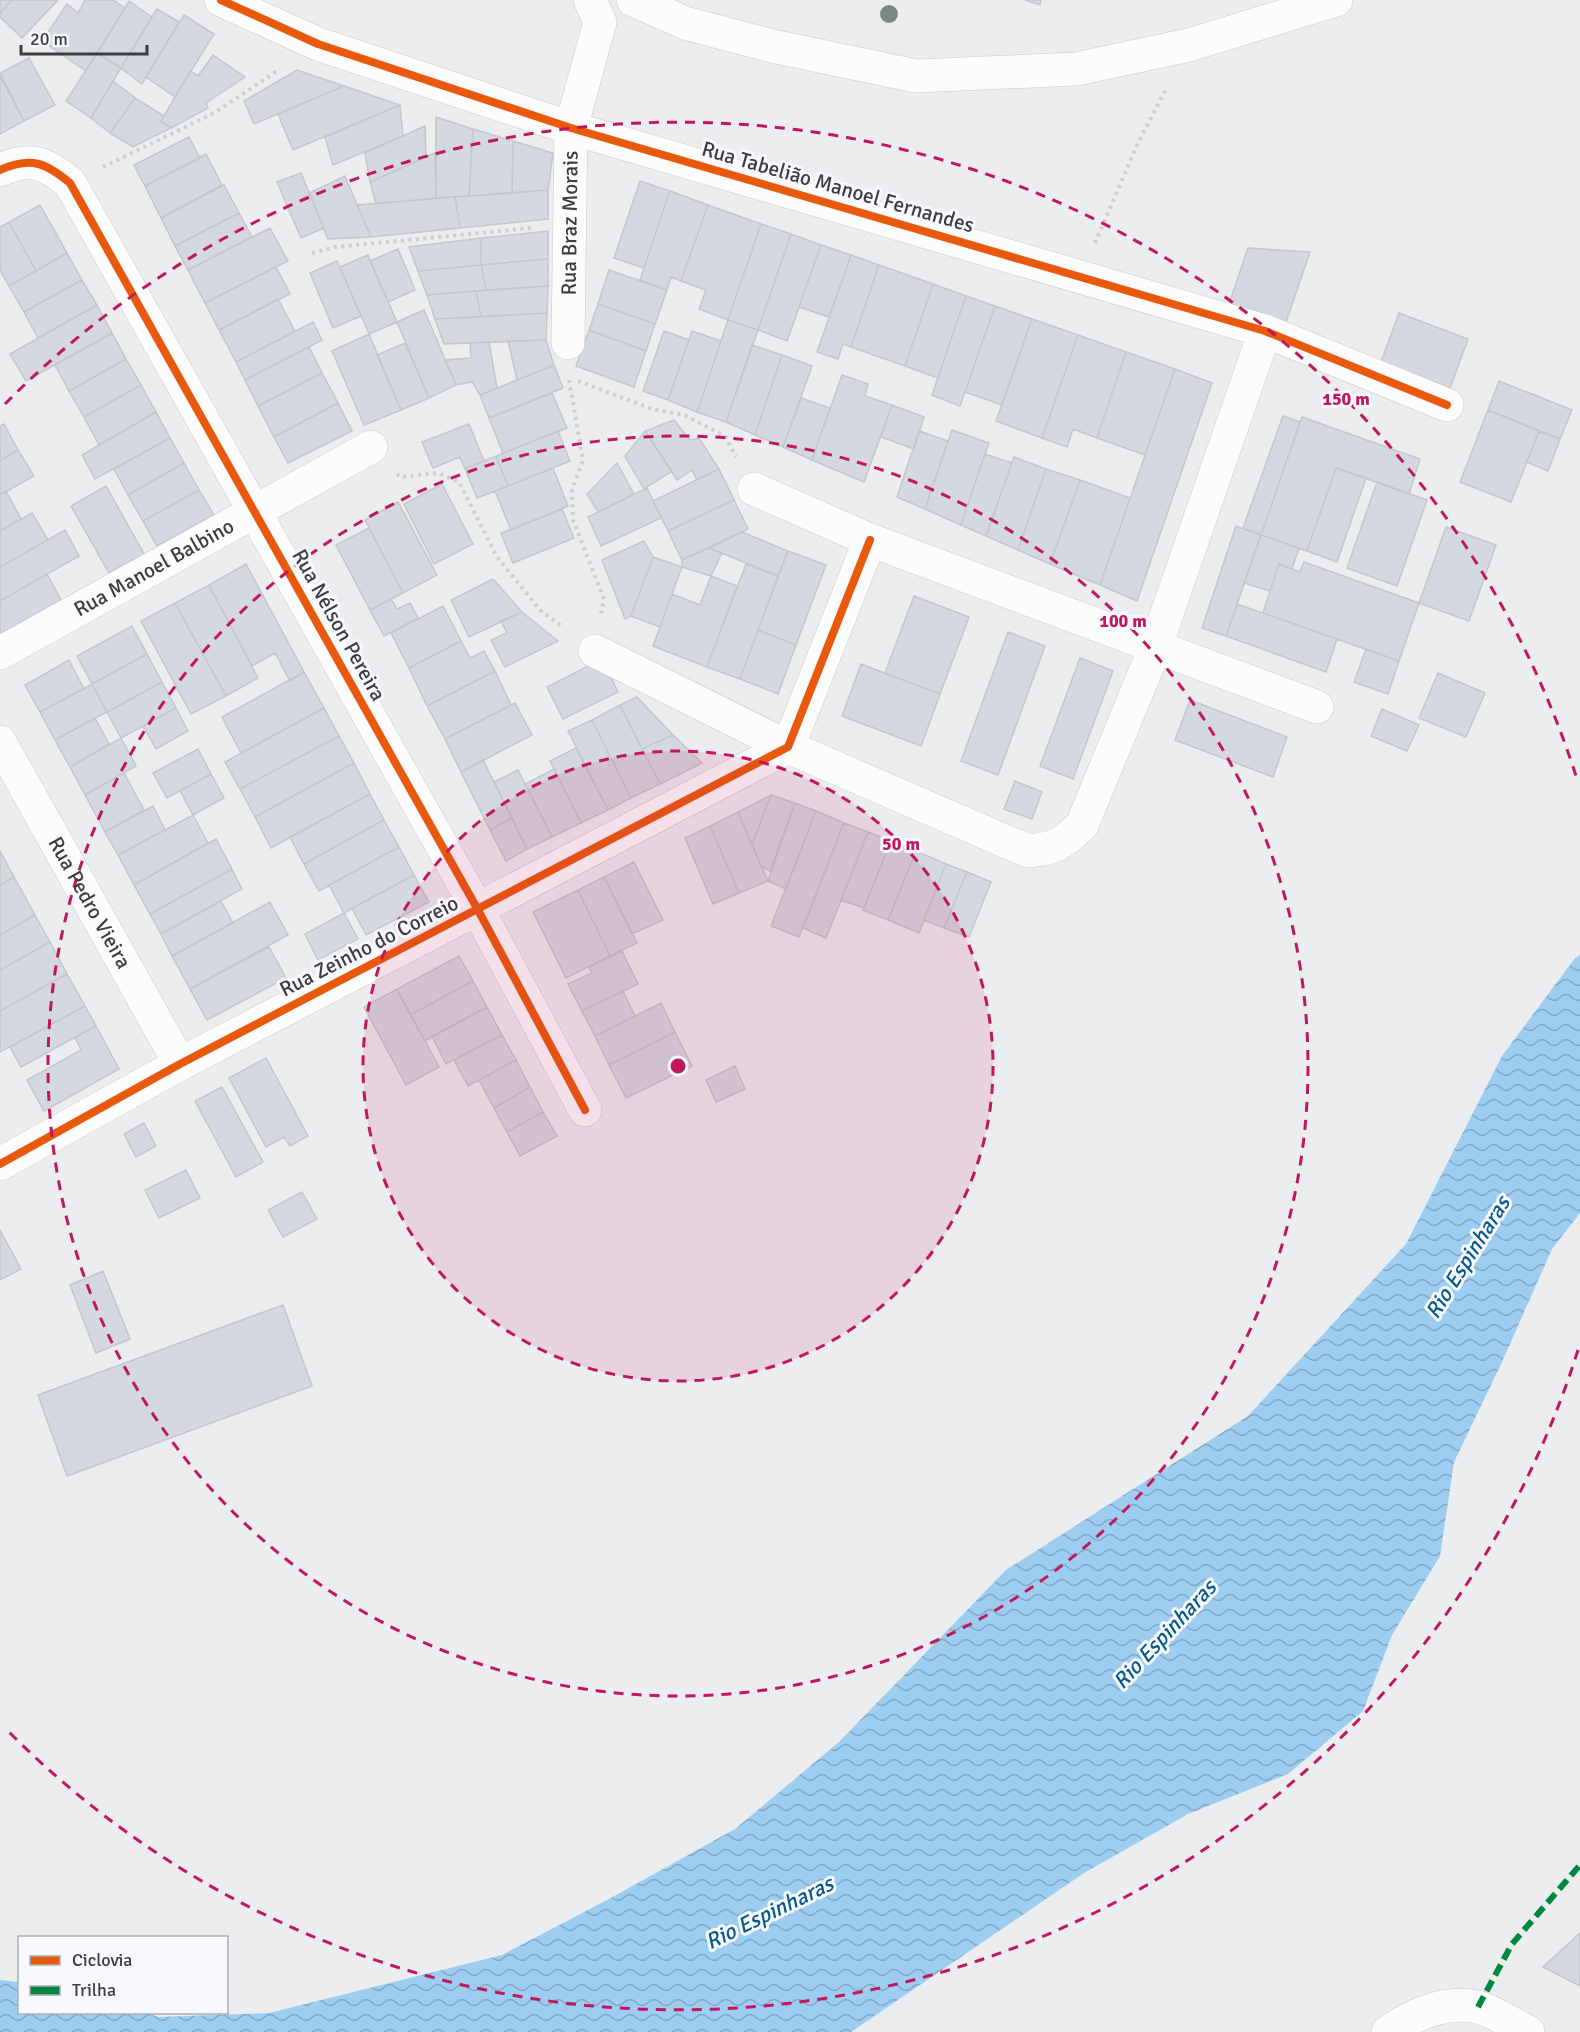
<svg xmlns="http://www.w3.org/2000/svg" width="1580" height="2032" viewBox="0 0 1580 2032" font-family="Signika,sans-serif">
<defs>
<pattern id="water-waves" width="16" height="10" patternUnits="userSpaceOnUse" patternTransform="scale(1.5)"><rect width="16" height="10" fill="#9dcef1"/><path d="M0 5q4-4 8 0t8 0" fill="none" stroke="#81a8c5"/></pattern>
</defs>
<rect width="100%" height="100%" fill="#ebedef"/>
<path fill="url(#water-waves)" d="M 1580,955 L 1580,1213 L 1552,1249 L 1502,1362 L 1454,1462 L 1440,1556 L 1392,1635 L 1363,1711 L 1288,1774 L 1188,1814 L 1084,1873 L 851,2032 L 0,2032 L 0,1980 L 19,1982 L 20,2012 L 143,2012 L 159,2017 L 269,2013 L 502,1955 L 607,1900 L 735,1829 L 839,1742 L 1006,1570 L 1248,1416 L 1406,1244 L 1502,1056 L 1575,958 Z"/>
<path fill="#d3d8e1" stroke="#c6c7c8" stroke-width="1.5" d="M 0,0 L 12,0 L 0,13 Z
M 12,0 L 58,0 L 22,38 L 0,17 L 0,13 Z
M 85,0 L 113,0 L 125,8 L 86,71 L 42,41 L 67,4 L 78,13 Z
M 1025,0 L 1041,0 L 1040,5 Z
M 129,1 L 152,17 L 121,68 L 97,53 Z
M 157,9 L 179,22 L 142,84 L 121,68 Z
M 184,15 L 214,34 L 175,97 L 146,77 Z
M 97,53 L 121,68 L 91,118 L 66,101 Z
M 213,55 L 245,77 L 206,103 L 208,108 L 171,128 L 161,121 L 190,71 L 198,76 Z
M 29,58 L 55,105 L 24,121 L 0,73 Z
M 297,70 L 344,86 L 254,124 L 244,101 Z
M 0,76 L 24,121 L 0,134 Z
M 113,81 L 135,98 L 110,133 L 91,118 Z
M 344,86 L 400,105 L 293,150 L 278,114 Z
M 135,98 L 164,116 L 161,121 L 171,128 L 133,147 L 110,133 Z
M 400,105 L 403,136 L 333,165 L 325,137 Z
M 436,117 L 473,129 L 469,196 L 436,198 Z
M 425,126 L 426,157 L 370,182 L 365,153 Z
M 473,129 L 513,141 L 512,193 L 469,196 Z
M 189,137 L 200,158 L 145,186 L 134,165 Z
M 513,141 L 553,153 L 548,190 L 512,193 Z
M 435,153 L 436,198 L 376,204 L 370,182 Z
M 206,154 L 222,185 L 161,218 L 145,186 Z
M 301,173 L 324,228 L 301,238 L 277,182 Z
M 345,176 L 357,205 L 371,237 L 328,239 L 309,193 Z
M 640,181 L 670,191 L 644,268 L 614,258 Z
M 224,185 L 239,213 L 175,246 L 161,218 Z
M 548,190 L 548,219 L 460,228 L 455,197 Z
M 670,191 L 708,205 L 681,281 L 671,277 L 667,290 L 640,280 Z
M 455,197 L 460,228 L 371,237 L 357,205 Z
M 40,205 L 67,253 L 36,271 L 9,222 Z
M 708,205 L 761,224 L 728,320 L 699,309 L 706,290 L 681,281 Z
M 239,213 L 252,237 L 188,270 L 175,246 Z
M 9,222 L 36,271 L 9,286 L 0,270 L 0,227 Z
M 761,224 L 791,234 L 758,330 L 728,320 Z
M 270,228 L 288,261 L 205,303 L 188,270 Z
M 548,231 L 548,259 L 481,265 L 481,238 Z
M 791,234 L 821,245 L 787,341 L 758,330 Z
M 481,238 L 481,265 L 418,271 L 409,247 Z
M 821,245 L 851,255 L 829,317 L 799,307 Z
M 1248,248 L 1310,252 L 1285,325 L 1229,304 Z
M 398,249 L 415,290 L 388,302 L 370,261 Z
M 67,253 L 82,280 L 24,312 L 9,286 Z
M 368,255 L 397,322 L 369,334 L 340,267 Z
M 851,255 L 879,265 L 851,347 L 843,344 L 838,359 L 817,352 Z
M 548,259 L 548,286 L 486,290 L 481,265 Z
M 337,261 L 361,316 L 333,328 L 310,273 Z
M 481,265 L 486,290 L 427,295 L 418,271 Z
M 879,265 L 933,284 L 905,366 L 851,347 Z
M 276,267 L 290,294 L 219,330 L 205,303 Z
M 609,270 L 667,290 L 655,324 L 598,304 Z
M 82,280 L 97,305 L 38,338 L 24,312 Z
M 933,284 L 966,296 L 938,378 L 905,366 Z
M 548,286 L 547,313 L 481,317 L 476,291 Z
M 476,291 L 481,317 L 435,319 L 427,295 Z
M 966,296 L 995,306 L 960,406 L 932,395 Z
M 278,299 L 295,331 L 236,362 L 219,330 Z
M 598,304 L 655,324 L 646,351 L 589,330 Z
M 97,305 L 112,333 L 26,381 L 10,354 Z
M 995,306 L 1032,319 L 1002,405 L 965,392 Z
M 424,310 L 456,385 L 429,398 L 397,322 Z
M 547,313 L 546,340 L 444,344 L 435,319 Z
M 1399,313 L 1468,339 L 1450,388 L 1381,362 Z
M 1032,319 L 1078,335 L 1042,438 L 996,421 Z
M 728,320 L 758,330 L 726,422 L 697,412 Z
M 313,322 L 322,340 L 245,380 L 236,362 Z
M 589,330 L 646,351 L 634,387 L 576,366 Z
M 664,331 L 689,340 L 668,400 L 643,391 Z
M 692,331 L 721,341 L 697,412 L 668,400 Z
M 112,333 L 126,359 L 69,391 L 55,365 Z
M 369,334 L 401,410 L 364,425 L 332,351 Z
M 1078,335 L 1126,352 L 1097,438 L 1073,429 L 1067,447 L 1042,438 Z
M 546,340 L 554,365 L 517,380 L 508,341 Z
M 489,342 L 497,388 L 480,395 L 472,382 L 456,385 L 445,360 L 471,358 L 470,343 Z
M 405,343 L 429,398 L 401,410 L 377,355 Z
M 752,345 L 782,355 L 755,435 L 726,422 Z
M 309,347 L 322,373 L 258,406 L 245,380 Z
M 1126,352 L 1175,369 L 1145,455 L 1097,438 Z
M 782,355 L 812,366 L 783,447 L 755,435 Z
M 126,359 L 141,385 L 84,417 L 69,391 Z
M 554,365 L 563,388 L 489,418 L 480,395 Z
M 1175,369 L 1212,383 L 1137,601 L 1100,585 Z
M 322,373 L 338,403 L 274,437 L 258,406 Z
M 842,375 L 868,384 L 865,396 L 892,405 L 864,482 L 812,460 Z
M 1499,381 L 1572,410 L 1560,439 L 1488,410 Z
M 141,385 L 156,412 L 99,445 L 84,417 Z
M 552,393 L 567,428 L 503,453 L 489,418 Z
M 801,398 L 830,408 L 812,460 L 783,447 Z
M 338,403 L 352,431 L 288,463 L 274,437 Z
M 892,405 L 924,417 L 914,449 L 881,437 Z
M 1488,410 L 1539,431 L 1511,502 L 1460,482 Z
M 156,412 L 170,438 L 95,479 L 82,455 Z
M 1283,416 L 1300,422 L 1261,535 L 1243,528 Z
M 1302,417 L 1420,459 L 1409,494 L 1336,468 L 1307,551 L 1261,535 Z
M 674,420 L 690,440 L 699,438 L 719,469 L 697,480 L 692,470 L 677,480 L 645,431 Z
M 4,424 L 18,450 L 0,461 L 0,426 Z
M 469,424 L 484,461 L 465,469 L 460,457 L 433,468 L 422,442 Z
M 952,430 L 989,443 L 961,525 L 925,509 Z
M 558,431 L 570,461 L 508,486 L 496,456 Z
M 645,431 L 672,471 L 644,489 L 625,456 Z
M 919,431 L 948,441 L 925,509 L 897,497 Z
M 1539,431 L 1560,439 L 1548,471 L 1527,462 Z
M 170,438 L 184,463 L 128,495 L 114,469 Z
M 18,450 L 34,476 L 0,495 L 0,461 Z
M 985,454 L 1012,463 L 986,536 L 961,525 Z
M 496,456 L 508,486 L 477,498 L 465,469 Z
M 1014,457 L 1046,469 L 1018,550 L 986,536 Z
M 184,463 L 199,490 L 143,521 L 128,495 Z
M 617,463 L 634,494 L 598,512 L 587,494 Z
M 553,468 L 568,506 L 511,530 L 495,491 Z
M 1336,468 L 1366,478 L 1337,562 L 1307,551 Z
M 719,469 L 734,500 L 668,531 L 653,501 Z
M 1046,469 L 1080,480 L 1050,564 L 1018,550 Z
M 1080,480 L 1130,498 L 1100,585 L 1050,564 Z
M 1377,482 L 1427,500 L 1397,586 L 1347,568 Z
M 442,484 L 473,544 L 434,564 L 404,504 Z
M 106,486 L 144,554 L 109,573 L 71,506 Z
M 647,488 L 661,518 L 601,546 L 588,517 Z
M 199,490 L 214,515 L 157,546 L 143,521 Z
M 6,491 L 21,519 L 0,531 L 0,495 Z
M 734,500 L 748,529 L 682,560 L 668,531 Z
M 398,502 L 437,575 L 403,593 L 365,520 Z
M 562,509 L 574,538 L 513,563 L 501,533 Z
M 32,513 L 48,540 L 0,567 L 0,531 Z
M 1236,526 L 1261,535 L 1226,636 L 1202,628 Z
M 1446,527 L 1496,545 L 1469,621 L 1419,603 Z
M 369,528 L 403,593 L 370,610 L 336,545 Z
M 65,530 L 79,556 L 0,601 L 0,567 Z
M 742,532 L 788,551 L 778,576 L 709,548 Z
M 1261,535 L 1299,548 L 1292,569 L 1279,564 L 1270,591 L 1244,583 Z
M 644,541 L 653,557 L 631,616 L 625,619 L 602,560 Z
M 709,548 L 722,553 L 711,576 L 682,567 L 682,560 Z
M 788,551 L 826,565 L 796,645 L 758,630 Z
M 653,557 L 682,567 L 660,627 L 631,616 Z
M 1304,562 L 1419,603 L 1399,661 L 1263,613 L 1279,564 L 1300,572 Z
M 246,564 L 304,672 L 290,681 L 275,653 L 252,666 L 209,585 Z
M 746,564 L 778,576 L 740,679 L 707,667 Z
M 47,574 L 61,600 L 0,634 L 0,601 Z
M 711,576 L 737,586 L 707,667 L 653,646 L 672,594 L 700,605 Z
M 493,579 L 522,612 L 469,637 L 451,600 Z
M 209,585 L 258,678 L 226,696 L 175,603 Z
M 914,596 L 969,617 L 940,694 L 885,673 Z
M 391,599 L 397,609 L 410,603 L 418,618 L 384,636 L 370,610 Z
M 175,603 L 226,696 L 191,714 L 141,621 Z
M 1237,604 L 1337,639 L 1326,672 L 1226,636 Z
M 443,606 L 461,641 L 409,668 L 391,633 Z
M 522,612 L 558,641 L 505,667 L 491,640 L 507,633 L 501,621 Z
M 132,626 L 147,654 L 92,684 L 77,656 Z
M 758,630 L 796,645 L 778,694 L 740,679 Z
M 1008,632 L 1045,646 L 998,775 L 961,761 Z
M 461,641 L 470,658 L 484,651 L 495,671 L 427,706 L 409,668 Z
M 1366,649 L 1399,661 L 1388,694 L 1354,682 Z
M 147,654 L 162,682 L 107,712 L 92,684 Z
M 1080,658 L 1113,671 L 1073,779 L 1040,766 Z
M 602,659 L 618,692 L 563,719 L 547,687 Z
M 69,660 L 84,689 L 40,712 L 25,685 Z
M 861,664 L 940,694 L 921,746 L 842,716 Z
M 495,671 L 511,705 L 445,739 L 427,706 Z
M 304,672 L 324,708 L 241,753 L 222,717 Z
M 1438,673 L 1485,693 L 1466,737 L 1419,718 Z
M 162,682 L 176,708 L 121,738 L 107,712 Z
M 92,684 L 107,712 L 55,740 L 40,712 Z
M 637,697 L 673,735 L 642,749 L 620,705 Z
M 1190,700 L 1287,737 L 1273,777 L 1175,740 Z
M 515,703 L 532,735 L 461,772 L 445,739 Z
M 620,705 L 660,784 L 631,798 L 592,720 Z
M 176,708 L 188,731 L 156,749 L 143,726 Z
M 324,708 L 339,736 L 240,789 L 225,762 Z
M 1382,709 L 1419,725 L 1407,751 L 1371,736 Z
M 95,718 L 109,744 L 70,767 L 55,740 Z
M 592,720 L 631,798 L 608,810 L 568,731 Z
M 673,735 L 702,763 L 660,784 L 642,749 Z
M 339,736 L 354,763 L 255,817 L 240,789 Z
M 121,738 L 136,766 L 85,795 L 70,767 Z
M 576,748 L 608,810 L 581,823 L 550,761 Z
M 198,749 L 211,774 L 167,798 L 153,773 Z
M 483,760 L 512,818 L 490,830 L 461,772 Z
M 354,763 L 370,794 L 271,848 L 255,817 Z
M 554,769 L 581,823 L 552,837 L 525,784 Z
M 518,770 L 552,837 L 527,849 L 494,782 Z
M 124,773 L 144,810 L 105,832 L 85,795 Z
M 211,774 L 224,798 L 193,815 L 180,791 Z
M 1015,781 L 1042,792 L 1032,819 L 1004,809 Z
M 370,794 L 384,820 L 304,864 L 290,837 Z
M 771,795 L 752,845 L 738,812 Z
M 771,795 L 795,803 L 770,871 L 761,866 L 752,845 Z
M 795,803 L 816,811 L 786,889 L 768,881 Z
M 153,806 L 165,830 L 118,855 L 105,832 Z
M 816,811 L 844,823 L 799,937 L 771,926 Z
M 738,812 L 768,881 L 739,893 L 710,826 Z
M 193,815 L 208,843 L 134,885 L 118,855 Z
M 512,818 L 527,849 L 506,861 L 490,830 Z
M 384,820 L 399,847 L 319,891 L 304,864 Z
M 844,823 L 868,832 L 826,938 L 803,928 Z
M 710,826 L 739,893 L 713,904 L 685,838 Z
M 868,832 L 891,841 L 864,908 L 841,900 Z
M 216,839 L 232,869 L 150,914 L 134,885 Z
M 891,841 L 916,851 L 888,920 L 863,910 Z
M 399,847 L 414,875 L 344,913 L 329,885 Z
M 0,851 L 14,877 L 0,885 Z
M 916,851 L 946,864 L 919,933 L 888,920 Z
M 634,862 L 663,920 L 632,934 L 604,877 Z
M 946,864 L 967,872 L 944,928 L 924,920 Z
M 232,869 L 242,889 L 161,934 L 150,914 Z
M 967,872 L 991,882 L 969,937 L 944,928 Z
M 414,875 L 429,902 L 366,935 L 352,908 Z
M 14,877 L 35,915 L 0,935 L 0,885 Z
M 604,877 L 637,943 L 610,956 L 578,890 Z
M 578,890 L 610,956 L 566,978 L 533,912 Z
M 221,901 L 233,923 L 172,956 L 161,934 Z
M 270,902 L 288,935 L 190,989 L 172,956 Z
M 344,913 L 358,939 L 318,960 L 305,934 Z
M 35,915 L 50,942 L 0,970 L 0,935 Z
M 50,942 L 67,974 L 0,1011 L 0,970 Z
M 269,947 L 286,978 L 207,1020 L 190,989 Z
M 622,951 L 638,984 L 582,1011 L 568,984 L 592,973 L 589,967 Z
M 459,956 L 473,981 L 410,1015 L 397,989 Z
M 67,974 L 85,1006 L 0,1052 L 0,1011 Z
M 473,981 L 487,1007 L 425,1041 L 410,1015 Z
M 397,989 L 439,1067 L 406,1085 L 364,1007 Z
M 623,991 L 635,1016 L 595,1036 L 582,1011 Z
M 661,1003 L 675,1032 L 609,1065 L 595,1036 Z
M 85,1006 L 96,1026 L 21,1067 L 10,1047 Z
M 487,1007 L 502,1035 L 446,1064 L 432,1036 Z
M 96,1026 L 119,1069 L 44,1111 L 27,1080 L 81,1050 L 75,1037 Z
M 675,1032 L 692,1066 L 626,1098 L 609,1065 Z
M 502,1035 L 516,1060 L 468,1086 L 454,1060 Z
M 266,1058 L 308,1136 L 290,1146 L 284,1137 L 266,1147 L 229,1078 Z
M 516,1060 L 530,1087 L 494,1108 L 479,1080 Z
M 735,1066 L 745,1089 L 716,1102 L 706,1080 Z
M 222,1087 L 263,1162 L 236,1177 L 195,1101 Z
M 530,1087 L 543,1112 L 507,1132 L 494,1108 Z
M 543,1112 L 557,1136 L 520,1156 L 507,1132 Z
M 144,1123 L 156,1146 L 136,1157 L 124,1134 Z
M 186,1170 L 200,1198 L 159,1218 L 145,1190 Z
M 302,1192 L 317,1219 L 283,1237 L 268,1210 Z
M 0,1230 L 21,1269 L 0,1280 Z
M 103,1271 L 130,1339 L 96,1353 L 70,1285 Z
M 283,1305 L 312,1386 L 67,1476 L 38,1395 Z
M 1580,1933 L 1580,1986 L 1543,1967 Z"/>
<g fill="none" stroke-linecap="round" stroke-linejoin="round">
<defs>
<g id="minor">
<path d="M 221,0 L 318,44 L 571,128 L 1265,331 L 1447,405"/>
<path d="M 633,0 L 685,23 L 772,46 L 916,76 L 1076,69 L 1189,45 L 1336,0"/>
<path d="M 0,170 C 31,156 46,163 70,183 L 478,910 L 585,1110"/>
<path id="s1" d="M 568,343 L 571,128 L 600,22 L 590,0"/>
<path d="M 754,489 L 870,540 L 1317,707"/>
<path d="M 595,651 L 788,747 L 1028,851 C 1055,849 1063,843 1082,825 L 1155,648 L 1265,331"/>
<path id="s2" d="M 0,653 L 371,447"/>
<path id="s3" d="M 0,742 L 180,1064"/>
<path d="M 0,1164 L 180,1064 L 788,747 L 870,540"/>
<path d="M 1388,2032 C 1414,2014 1445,2000 1477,2007 C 1494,2011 1512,2024 1528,2032"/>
</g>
</defs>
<use href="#minor" stroke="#c9cacc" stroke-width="34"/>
<path stroke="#cdcece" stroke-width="4" stroke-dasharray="3 4.5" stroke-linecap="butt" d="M 103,167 L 216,112 L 280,69
M 1095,243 L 1137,145 L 1166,89
M 312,253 L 336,247 L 531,228
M 569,380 L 583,460 L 572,490 L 573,520 L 604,599 L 601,615
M 578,381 L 652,409 L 684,415 L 725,436 L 736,457
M 397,474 L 400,477 L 438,473 L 459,482 L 497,557 L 541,611 L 564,628"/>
<use href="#minor" stroke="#fcfcfd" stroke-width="33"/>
<path stroke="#00873e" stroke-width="6" stroke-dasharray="12 6" stroke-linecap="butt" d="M 1478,2007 L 1512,1944 L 1580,1865"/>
<defs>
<path id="cycleway" d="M 221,0 L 318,44 L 571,128 L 1265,331 L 1447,405
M 0,170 C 31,156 46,163 70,183 L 478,910 L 585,1110
M 0,1164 L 180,1064 L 788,747 L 870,540"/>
</defs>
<use href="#cycleway" stroke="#f7f9fe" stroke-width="11"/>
<use href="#cycleway" stroke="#e8590c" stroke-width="8"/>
</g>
<circle fill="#778b82" cx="889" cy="14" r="9"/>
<circle cx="678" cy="1066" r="315" fill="#c2185b" fill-opacity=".12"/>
<g fill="none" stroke="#c2185b" stroke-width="3" stroke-dasharray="10 8">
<circle cx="678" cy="1066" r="315"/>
<circle cx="678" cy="1066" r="630"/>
<path d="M1578 1350A944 944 0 0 1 5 1728M5 404A944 944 0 0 1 1578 782"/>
</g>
<g text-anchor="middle" stroke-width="6" stroke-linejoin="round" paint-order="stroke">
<g font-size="21" fill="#3c3d3e" stroke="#f7f9fe">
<text transform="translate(838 187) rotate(16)" y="7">Rua Tabelião Manoel Fernandes</text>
<text dy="7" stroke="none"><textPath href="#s1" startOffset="120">Rua Braz Morais</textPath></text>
<text dy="7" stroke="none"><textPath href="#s2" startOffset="176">Rua Manoel Balbino</textPath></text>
<text transform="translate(339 625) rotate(61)" y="7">Rua Nélson Pereira</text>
<text dy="7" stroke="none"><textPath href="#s3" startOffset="184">Rua Pedro Vieira</textPath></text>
<text transform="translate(369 946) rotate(-27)" y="7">Rua Zeinho do Correio</text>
</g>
<g font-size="22" font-style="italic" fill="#055988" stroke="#f7f9fe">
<text transform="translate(1467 1257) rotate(-58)" y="8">Rio Espinharas</text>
<text transform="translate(1164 1634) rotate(-47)" y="8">Rio Espinharas</text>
<text transform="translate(769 1912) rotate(-26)" y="8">Rio Espinharas</text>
</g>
</g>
<circle cx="678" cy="1066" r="9" fill="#c2185b" stroke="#f7f9fe" stroke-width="3"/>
<g font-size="18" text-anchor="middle" font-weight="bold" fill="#c2185b" stroke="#f7f9fe" stroke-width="6" stroke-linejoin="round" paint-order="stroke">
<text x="1346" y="405">150 m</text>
<text x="1123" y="627">100 m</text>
<text x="901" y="850">50 m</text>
</g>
<rect x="18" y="1936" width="210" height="78" fill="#f7f9fe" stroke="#acaeb1" stroke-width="1.5"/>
<rect x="30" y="1956" width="30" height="9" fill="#e8590c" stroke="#acaeb1" stroke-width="1.5"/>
<text x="72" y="1966" font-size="18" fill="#3c3d3e">Ciclovia</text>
<rect x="30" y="1986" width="30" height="9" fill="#00873e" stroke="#acaeb1" stroke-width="1.5"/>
<text x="72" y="1996" font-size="18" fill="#3c3d3e">Trilha</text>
<path d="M21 45v9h126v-9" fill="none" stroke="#3c3d3e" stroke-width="3"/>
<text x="30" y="45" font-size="18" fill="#3c3d3e" stroke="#f7f9fe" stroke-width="4.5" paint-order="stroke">20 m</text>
</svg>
